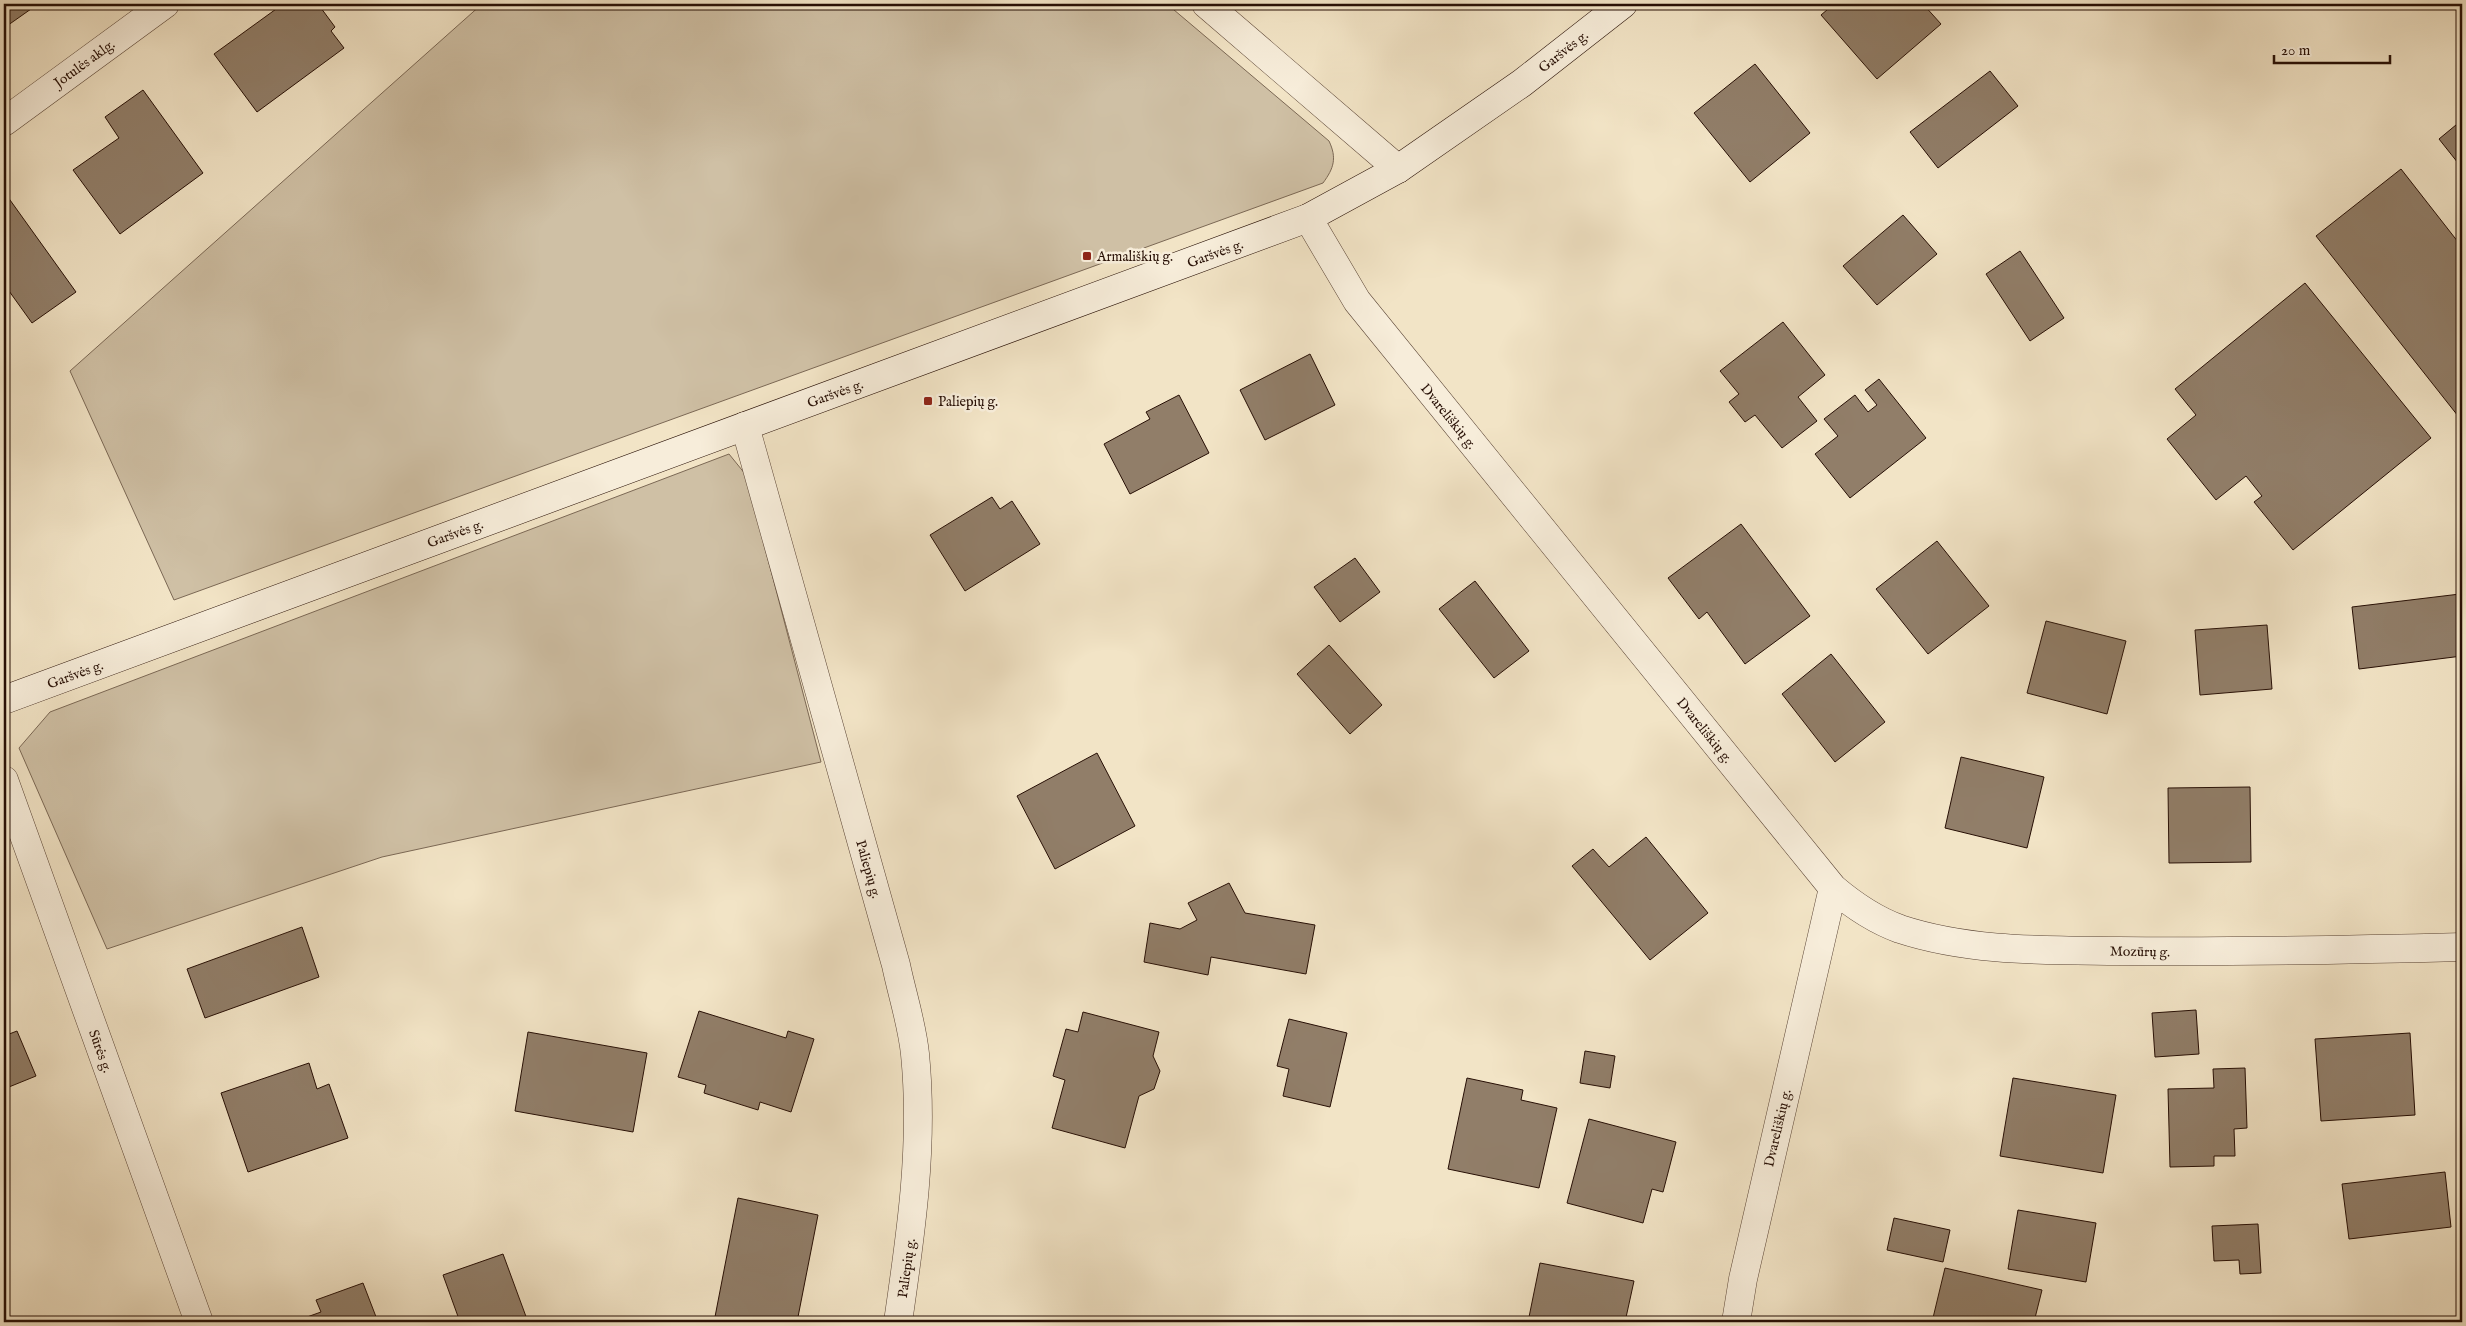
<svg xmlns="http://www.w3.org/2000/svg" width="2466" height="1326" viewBox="0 0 2466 1326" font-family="'IM FELL English',serif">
<rect width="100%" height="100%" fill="#f2e4c6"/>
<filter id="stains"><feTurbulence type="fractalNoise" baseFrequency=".004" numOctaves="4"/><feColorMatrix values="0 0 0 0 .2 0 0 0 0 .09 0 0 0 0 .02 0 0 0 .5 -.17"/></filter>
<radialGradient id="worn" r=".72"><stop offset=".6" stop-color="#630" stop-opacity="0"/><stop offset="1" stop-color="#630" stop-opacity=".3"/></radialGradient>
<path fill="#cfc0a5" stroke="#7b6855" d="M 482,4 L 1167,4 L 1329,141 C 1337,158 1334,168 1323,183 L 174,600 L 70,371 Z
M 729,454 L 746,475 L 821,762 L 382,857 L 107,949 L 19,748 L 50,712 Z"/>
<path fill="#917e69" stroke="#270f05" d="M 4,4 L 27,4 L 31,9 L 4,28 Z
M 283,4 L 318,4 L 335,27 L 331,31 L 344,48 L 257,112 L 214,54 Z
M 1834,4 L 1923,4 L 1941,24 L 1877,79 L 1821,15 Z
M 1755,64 L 1810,133 L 1750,182 L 1694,113 Z
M 1990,71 L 2018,106 L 1938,168 L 1910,132 Z
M 143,90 L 203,173 L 120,234 L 73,170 L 119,138 L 105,117 Z
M 2462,120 L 2462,168 L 2439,139 Z
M 2401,169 L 2462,247 L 2462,421 L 2316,236 Z
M 5,193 L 76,292 L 32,323 L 4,284 Z
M 1903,215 L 1937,254 L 1877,305 L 1843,266 Z
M 2020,251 L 2064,318 L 2030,341 L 1986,274 Z
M 2305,283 L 2431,438 L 2293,550 L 2254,502 L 2262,496 L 2246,476 L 2216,500 L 2167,439 L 2196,415 L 2175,389 Z
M 1783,322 L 1825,375 L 1798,397 L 1817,421 L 1782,448 L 1755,415 L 1745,422 L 1729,402 L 1739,394 L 1720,371 Z
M 1310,354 L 1335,405 L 1265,440 L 1240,390 Z
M 1879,379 L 1926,438 L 1850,498 L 1815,454 L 1838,436 L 1824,419 L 1855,395 L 1868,412 L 1877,405 L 1865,390 Z
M 1179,395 L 1209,453 L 1130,494 L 1104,444 L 1150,419 L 1146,412 Z
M 992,497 L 1000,509 L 1012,501 L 1040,544 L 965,591 L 930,535 Z
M 1741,524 L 1810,616 L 1745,664 L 1707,612 L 1699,619 L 1668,578 Z
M 1937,541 L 1989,606 L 1928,654 L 1876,589 Z
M 1355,558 L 1380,592 L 1340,622 L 1314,587 Z
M 1475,581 L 1529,651 L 1494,678 L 1439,609 Z
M 2460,594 L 2462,613 L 2462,656 L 2359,669 L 2352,607 Z
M 2046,621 L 2126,641 L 2107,714 L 2027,693 Z
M 2267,625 L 2272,689 L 2200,695 L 2195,630 Z
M 1329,645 L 1382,705 L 1350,734 L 1297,674 Z
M 1831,654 L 1885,722 L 1835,762 L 1782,694 Z
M 1097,753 L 1135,826 L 1055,869 L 1017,796 Z
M 1961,757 L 2044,777 L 2027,848 L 1945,828 Z
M 2250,787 L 2251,862 L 2169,863 L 2168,788 Z
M 1646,837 L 1708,913 L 1650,960 L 1572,866 L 1593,849 L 1609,867 Z
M 1229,883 L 1245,913 L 1315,925 L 1306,974 L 1211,957 L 1208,975 L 1144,962 L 1150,923 L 1180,929 L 1197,920 L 1188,903 Z
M 302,927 L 319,977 L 205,1018 L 187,969 Z
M 2196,1010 L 2199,1054 L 2155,1057 L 2152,1013 Z
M 699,1011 L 786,1038 L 788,1031 L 814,1039 L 791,1112 L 760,1102 L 758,1110 L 704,1093 L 706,1085 L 678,1077 Z
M 1083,1012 L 1159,1032 L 1153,1056 L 1160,1071 L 1154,1089 L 1139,1096 L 1125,1148 L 1052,1128 L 1065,1080 L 1053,1076 L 1066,1029 L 1078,1032 Z
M 1289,1019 L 1347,1033 L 1330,1107 L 1283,1096 L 1289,1069 L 1277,1066 Z
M 17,1031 L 36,1076 L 4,1089 L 4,1036 Z
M 528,1032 L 647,1053 L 633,1132 L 515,1111 Z
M 2410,1033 L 2415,1115 L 2321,1121 L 2315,1039 Z
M 1585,1051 L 1615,1056 L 1610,1088 L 1580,1083 Z
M 309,1063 L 317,1089 L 329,1084 L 348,1138 L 248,1172 L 221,1093 Z
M 2245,1068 L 2247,1128 L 2234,1129 L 2235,1156 L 2214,1156 L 2214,1166 L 2170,1167 L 2168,1089 L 2214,1088 L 2213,1069 Z
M 1467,1078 L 1523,1090 L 1521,1100 L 1557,1108 L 1539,1188 L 1448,1169 Z
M 2013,1078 L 2116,1095 L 2103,1173 L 2000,1156 Z
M 1589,1119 L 1676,1142 L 1663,1192 L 1652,1189 L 1643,1223 L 1567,1203 Z
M 2445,1172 L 2451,1227 L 2349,1239 L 2342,1184 Z
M 738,1198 L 818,1215 L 797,1322 L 714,1322 Z
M 2018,1210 L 2096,1223 L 2086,1282 L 2008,1269 Z
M 1894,1218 L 1950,1230 L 1943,1262 L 1887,1250 Z
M 2258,1224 L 2261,1273 L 2240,1274 L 2239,1260 L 2214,1261 L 2212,1226 Z
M 503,1254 L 528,1322 L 460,1322 L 443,1275 Z
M 1540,1263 L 1634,1281 L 1625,1322 L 1528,1322 Z
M 1945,1268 L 2042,1290 L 2034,1322 L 1932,1322 Z
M 363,1283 L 378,1322 L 293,1322 L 321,1312 L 316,1300 Z"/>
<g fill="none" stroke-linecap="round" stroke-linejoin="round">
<defs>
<path id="minor" d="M 1206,4 L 1398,169
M 4,122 L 165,4
M 1308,218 L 1357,301 L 1833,888 C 1853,905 1875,920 1900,929 C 1970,952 2045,950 2118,951 C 2233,952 2347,950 2462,947
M 745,426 L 896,965 C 902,994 912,1024 915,1054 C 924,1144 911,1233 898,1322
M 1736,1322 L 1743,1279 L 1833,888"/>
<path id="tertiary" d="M 4,780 L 199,1322"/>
<path id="secondary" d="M 4,700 L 1308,218 L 1398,169 L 1522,83 L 1623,4"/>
</defs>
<use href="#minor" stroke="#5a4435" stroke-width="29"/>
<use href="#tertiary" stroke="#5a4435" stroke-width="29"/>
<use href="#secondary" stroke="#270f05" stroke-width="29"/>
<use href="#minor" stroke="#f7edda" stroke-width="28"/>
<use href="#tertiary" stroke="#f7edda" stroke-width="28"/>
<use href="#secondary" stroke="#f7edda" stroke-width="28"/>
</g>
<g fill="#8f2418" stroke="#f7edda" stroke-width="2">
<rect x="1082" y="251" width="10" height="10" rx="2.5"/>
<rect x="923" y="396" width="10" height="10" rx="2.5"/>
</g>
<g text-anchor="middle" stroke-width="5" stroke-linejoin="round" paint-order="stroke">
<g font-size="14" fill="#270f05" stroke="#f7edda">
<text transform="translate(1563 51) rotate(-38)" y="5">Garšvės g.</text>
<text transform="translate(84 63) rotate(-36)" y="5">Jotulės aklg.</text>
<text transform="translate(1215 253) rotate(-20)" y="5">Garšvės g.</text>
<text transform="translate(835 393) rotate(-20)" y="5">Garšvės g.</text>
<text transform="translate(1449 416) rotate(51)" y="5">Dvareliškių g.</text>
<text transform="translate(455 533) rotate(-20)" y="5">Garšvės g.</text>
<text transform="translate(75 674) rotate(-20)" y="5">Garšvės g.</text>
<text transform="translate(1705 730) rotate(51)" y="5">Dvareliškių g.</text>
<text transform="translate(869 869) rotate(74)" y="5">Paliepių g.</text>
<text transform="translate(2140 951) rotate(1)" y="5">Mozūrų g.</text>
<text transform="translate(101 1051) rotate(70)" y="5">Sūrės g.</text>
<text transform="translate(1777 1128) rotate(-77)" y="5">Dvareliškių g.</text>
<text transform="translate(906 1268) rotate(-82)" y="5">Paliepių g.</text>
</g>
<g font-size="14" fill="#270f05" stroke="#f7edda" text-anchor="start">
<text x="1097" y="261">Armališkių g.</text>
<text x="938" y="406">Paliepių g.</text>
</g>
</g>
<rect width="2466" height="1326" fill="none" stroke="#f2e4c6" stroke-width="20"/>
<rect x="5" y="5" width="2456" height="1316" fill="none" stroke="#270f05" stroke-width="2.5"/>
<rect x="10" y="10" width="2446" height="1306" fill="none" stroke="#270f05"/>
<path d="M2274 55v8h116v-8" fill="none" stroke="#270f05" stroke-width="2.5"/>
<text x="2281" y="55" font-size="15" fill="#270f05" stroke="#f7edda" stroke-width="4" paint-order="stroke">20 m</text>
<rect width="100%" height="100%" filter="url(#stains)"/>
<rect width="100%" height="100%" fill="url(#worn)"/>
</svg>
